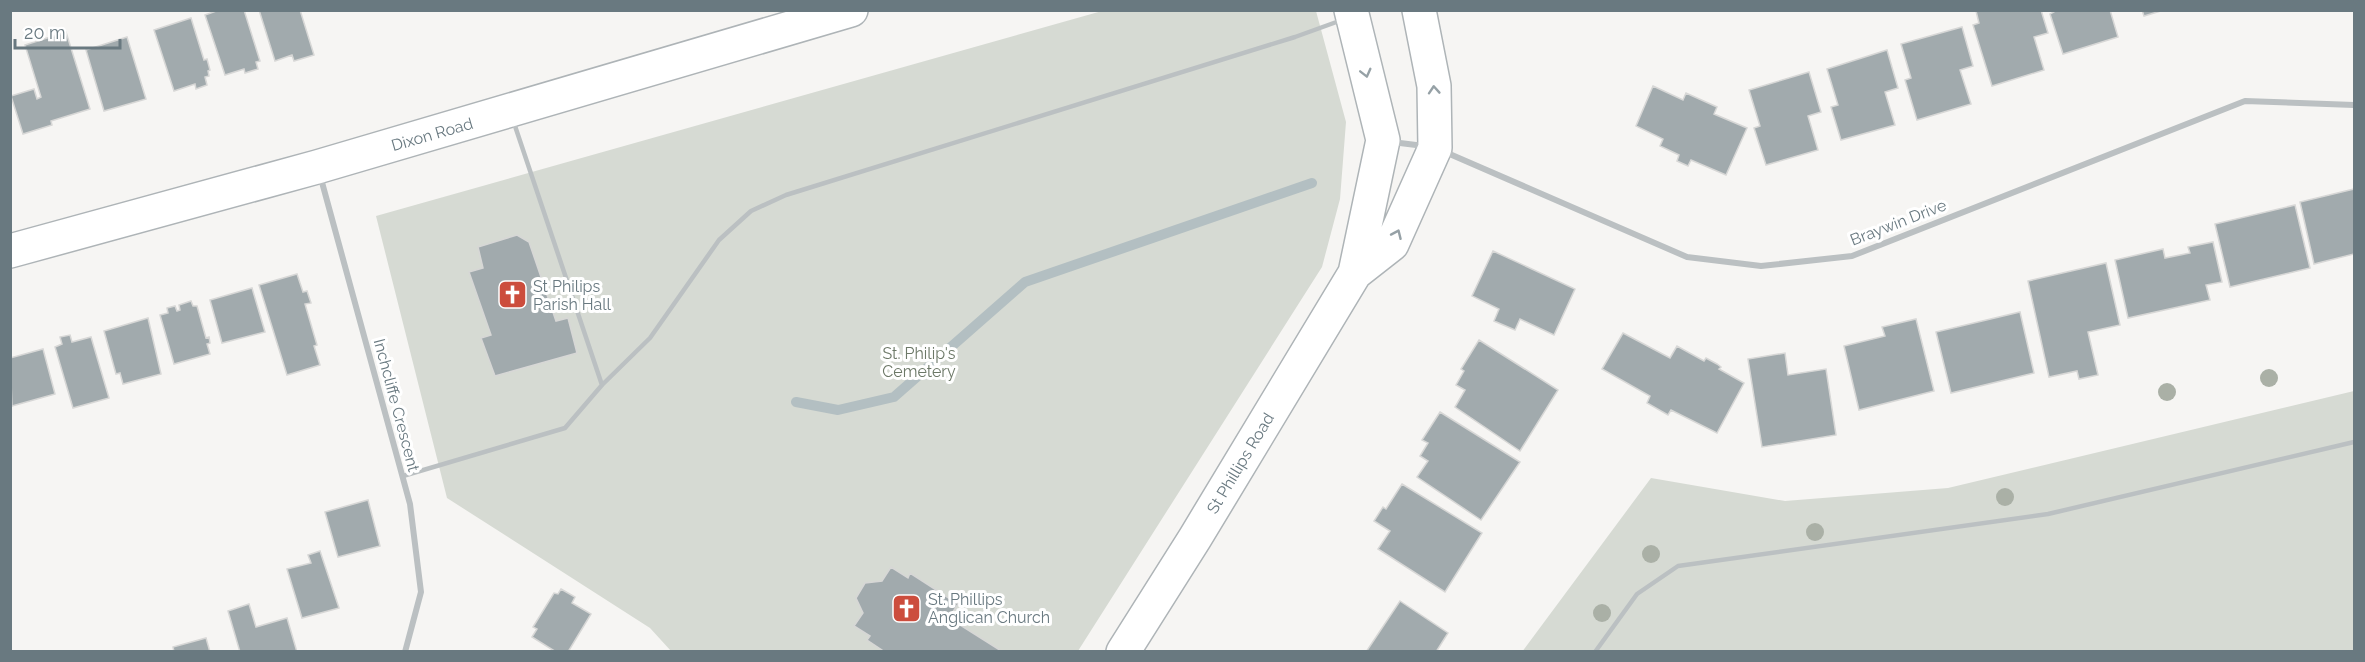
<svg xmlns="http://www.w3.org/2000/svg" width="2365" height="662" viewBox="0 0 2365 662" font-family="Raleway,sans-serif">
<rect width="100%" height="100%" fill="#f6f5f3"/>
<path fill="#d6dad3" d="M 1102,11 L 1316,11 L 1346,122 L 1340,199 L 1322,267 L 1078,651 L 671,651 L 650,628 L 447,498 L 376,216 Z
M 2354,391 L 2354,651 L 1522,652 L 1651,478 L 1785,501 L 1948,488 Z"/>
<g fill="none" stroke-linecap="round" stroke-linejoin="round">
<path stroke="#b3bfc2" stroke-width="10" d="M 796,402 L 838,410 L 894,397 L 1025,282 L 1312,183"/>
</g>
<path fill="#a1aaad" stroke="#d7d7d6" stroke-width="1.5" d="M 219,10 L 244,10 L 260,61 L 256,62 L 258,69 L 245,73 L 244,69 L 225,75 L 205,15 Z
M 259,10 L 300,10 L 314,55 L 294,61 L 292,55 L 275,61 Z
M 2041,10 L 2048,33 L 2034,37 L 2044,70 L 1992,86 L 1973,25 L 1979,23 L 1976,11 Z
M 2057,10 L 2110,10 L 2118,37 L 2063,54 L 2050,14 Z
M 2142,10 L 2164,10 L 2144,16 Z
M 191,18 L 204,60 L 207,59 L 210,70 L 208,71 L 209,76 L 205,77 L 207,85 L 196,89 L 195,84 L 174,91 L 154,30 Z
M 1962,27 L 1973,66 L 1960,70 L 1971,104 L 1917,120 L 1905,80 L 1911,78 L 1901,44 Z
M 66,32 L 90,109 L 51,121 L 52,125 L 23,134 L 11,96 L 34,89 L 37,99 L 41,97 L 25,45 Z
M 127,37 L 146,99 L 104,111 L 86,50 Z
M 1887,50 L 1898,88 L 1885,92 L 1895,125 L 1841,140 L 1831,107 L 1838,105 L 1827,69 Z
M 1809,72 L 1821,112 L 1808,116 L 1818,150 L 1766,165 L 1754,128 L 1760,126 L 1749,90 Z
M 1653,86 L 1683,100 L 1686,93 L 1717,107 L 1714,114 L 1747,128 L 1726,175 L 1691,160 L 1688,166 L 1677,161 L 1679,155 L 1660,146 L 1663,139 L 1636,126 Z
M 2354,189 L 2354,254 L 2314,264 L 2300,202 Z
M 2295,205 L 2310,268 L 2230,287 L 2215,224 Z
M 517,235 L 529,242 L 556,321 L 568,318 L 577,353 L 495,376 L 481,338 L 491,335 L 469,272 L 483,268 L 478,247 Z
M 2213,242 L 2222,282 L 2206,285 L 2210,300 L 2128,318 L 2115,260 L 2163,249 L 2165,258 L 2190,253 L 2188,247 Z
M 1493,251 L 1575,289 L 1554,335 L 1520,319 L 1515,330 L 1494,321 L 1499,309 L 1472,296 Z
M 2106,263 L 2120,325 L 2088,332 L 2098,375 L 2079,379 L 2077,371 L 2049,377 L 2028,281 Z
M 297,274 L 303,292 L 307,291 L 311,303 L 305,304 L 317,345 L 314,346 L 320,365 L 287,375 L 259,285 Z
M 252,288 L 265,332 L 222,343 L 210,300 Z
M 191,301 L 193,306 L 197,306 L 206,338 L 209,337 L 210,343 L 207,344 L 210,354 L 174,364 L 160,315 L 168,313 L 167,308 L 175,306 L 177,311 L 180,310 L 179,305 Z
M 2020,312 L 2034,373 L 1951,393 L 1936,332 Z
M 148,318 L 161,374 L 123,384 L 120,373 L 116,374 L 104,331 Z
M 1916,319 L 1934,391 L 1859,410 L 1844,346 L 1885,336 L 1882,327 Z
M 1623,333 L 1670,358 L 1677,346 L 1704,361 L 1706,358 L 1717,364 L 1721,367 L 1719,369 L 1744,383 L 1717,433 L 1671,410 L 1668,415 L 1647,403 L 1650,396 L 1602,369 Z
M 70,335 L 72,342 L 91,337 L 109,398 L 73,408 L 55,347 L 62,344 L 60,337 Z
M 1479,340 L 1558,390 L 1520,451 L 1455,407 L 1465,390 L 1456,385 L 1464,371 L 1461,369 Z
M 43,349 L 55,394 L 12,406 L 10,358 Z
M 1785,353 L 1788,375 L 1826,369 L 1836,435 L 1762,447 L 1748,359 Z
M 1440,412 L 1520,462 L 1481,520 L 1417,477 L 1428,461 L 1420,456 L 1428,443 L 1422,440 Z
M 1402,484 L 1482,533 L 1445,592 L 1378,549 L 1390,531 L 1374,521 L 1383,507 L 1386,509 Z
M 368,500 L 380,546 L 338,557 L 325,512 Z
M 320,551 L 339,608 L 302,618 L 287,569 L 311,563 L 308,555 Z
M 891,567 L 908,578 L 910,573 L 958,604 L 949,618 L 1003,652 L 885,652 L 867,640 L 870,636 L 854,626 L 863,613 L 856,598 L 865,583 L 882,581 Z
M 561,589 L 575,597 L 572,603 L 591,614 L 568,652 L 556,652 L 532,637 L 537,629 L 533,627 L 554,593 L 558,594 Z
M 1400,601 L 1448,633 L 1436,652 L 1366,652 Z
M 249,604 L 256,627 L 287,618 L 297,652 L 240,652 L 228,611 Z
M 206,638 L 210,652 L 174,652 L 173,647 Z"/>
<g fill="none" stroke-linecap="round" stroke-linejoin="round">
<defs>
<path id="secondary" d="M 10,251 L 317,167 L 851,10
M 1355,273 L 1392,244 L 1435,148 L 1434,86 L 1419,10
M 1123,652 L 1195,538 L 1355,273 L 1383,140 L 1351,10"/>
</defs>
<use href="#secondary" stroke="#aeb4b7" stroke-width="36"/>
<path stroke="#bbc0c2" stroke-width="4.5" d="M 514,123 L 602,385
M 403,476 L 565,428 L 602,385 L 650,338 L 719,240 L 751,211 L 786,195 L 1295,37 L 1342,20
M 1595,652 L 1637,594 L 1678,566 L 2048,514 L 2354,442"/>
<path stroke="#bbc0c2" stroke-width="6" d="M 1392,142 L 1424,146
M 1445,152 L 1687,257 L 1761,266 L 1852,256 L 2245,101 L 2354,105
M 320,175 L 410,504 L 421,592 L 405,652"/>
<use href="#secondary" stroke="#fff" stroke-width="33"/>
</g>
<g fill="#aab0a6">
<circle cx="2269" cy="378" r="9"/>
<circle cx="2167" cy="392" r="9"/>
<circle cx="2005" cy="497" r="9"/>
<circle cx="1815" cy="532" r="9"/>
<circle cx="1651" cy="554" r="9"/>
<circle cx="1602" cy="613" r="9"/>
</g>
<defs><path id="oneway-chevron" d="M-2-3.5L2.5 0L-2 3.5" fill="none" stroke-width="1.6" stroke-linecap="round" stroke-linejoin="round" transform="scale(1.5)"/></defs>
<g stroke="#96a1a6">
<use href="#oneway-chevron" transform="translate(1366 73) rotate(76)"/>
<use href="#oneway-chevron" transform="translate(1434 90) rotate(-94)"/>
<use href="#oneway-chevron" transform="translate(1397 234) rotate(-66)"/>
</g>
<defs>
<symbol id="church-square" viewBox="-11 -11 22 22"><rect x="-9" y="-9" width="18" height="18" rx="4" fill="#cc4d3d" stroke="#fff"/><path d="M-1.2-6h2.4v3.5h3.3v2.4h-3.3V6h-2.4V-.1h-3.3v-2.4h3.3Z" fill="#fff"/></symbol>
</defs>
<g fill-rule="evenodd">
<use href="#church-square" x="496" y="278" width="33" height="33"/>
<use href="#church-square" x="890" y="592" width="33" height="33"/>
</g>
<g text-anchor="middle" stroke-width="6" stroke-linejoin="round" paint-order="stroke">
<g font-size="16" fill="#697980" stroke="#fff">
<text transform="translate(432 134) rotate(-16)" y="6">Dixon Road</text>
<text transform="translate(1898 222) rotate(-21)" y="6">Braywin Drive</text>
<text transform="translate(397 405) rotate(75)" y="6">Inchcliffe Crescent</text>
<text transform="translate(1240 463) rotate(-59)" y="6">St Phillips Road</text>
</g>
<g font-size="16" fill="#697980" stroke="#fff" text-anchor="start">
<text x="533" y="292">St Philips<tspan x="533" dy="18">Parish Hall</tspan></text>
<text x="928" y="605">St. Phillips<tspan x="928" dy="18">Anglican Church</tspan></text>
</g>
<g font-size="16" fill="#6c7867" stroke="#fff">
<text x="919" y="359">St. Philip's<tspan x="919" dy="18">Cemetery</tspan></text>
</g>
</g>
<rect width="2365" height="662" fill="none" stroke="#697980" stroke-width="24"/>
<path d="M15 39v9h105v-9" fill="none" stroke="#697980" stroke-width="3"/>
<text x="24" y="39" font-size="18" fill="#697980" stroke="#ffffff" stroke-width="4.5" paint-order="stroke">20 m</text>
</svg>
